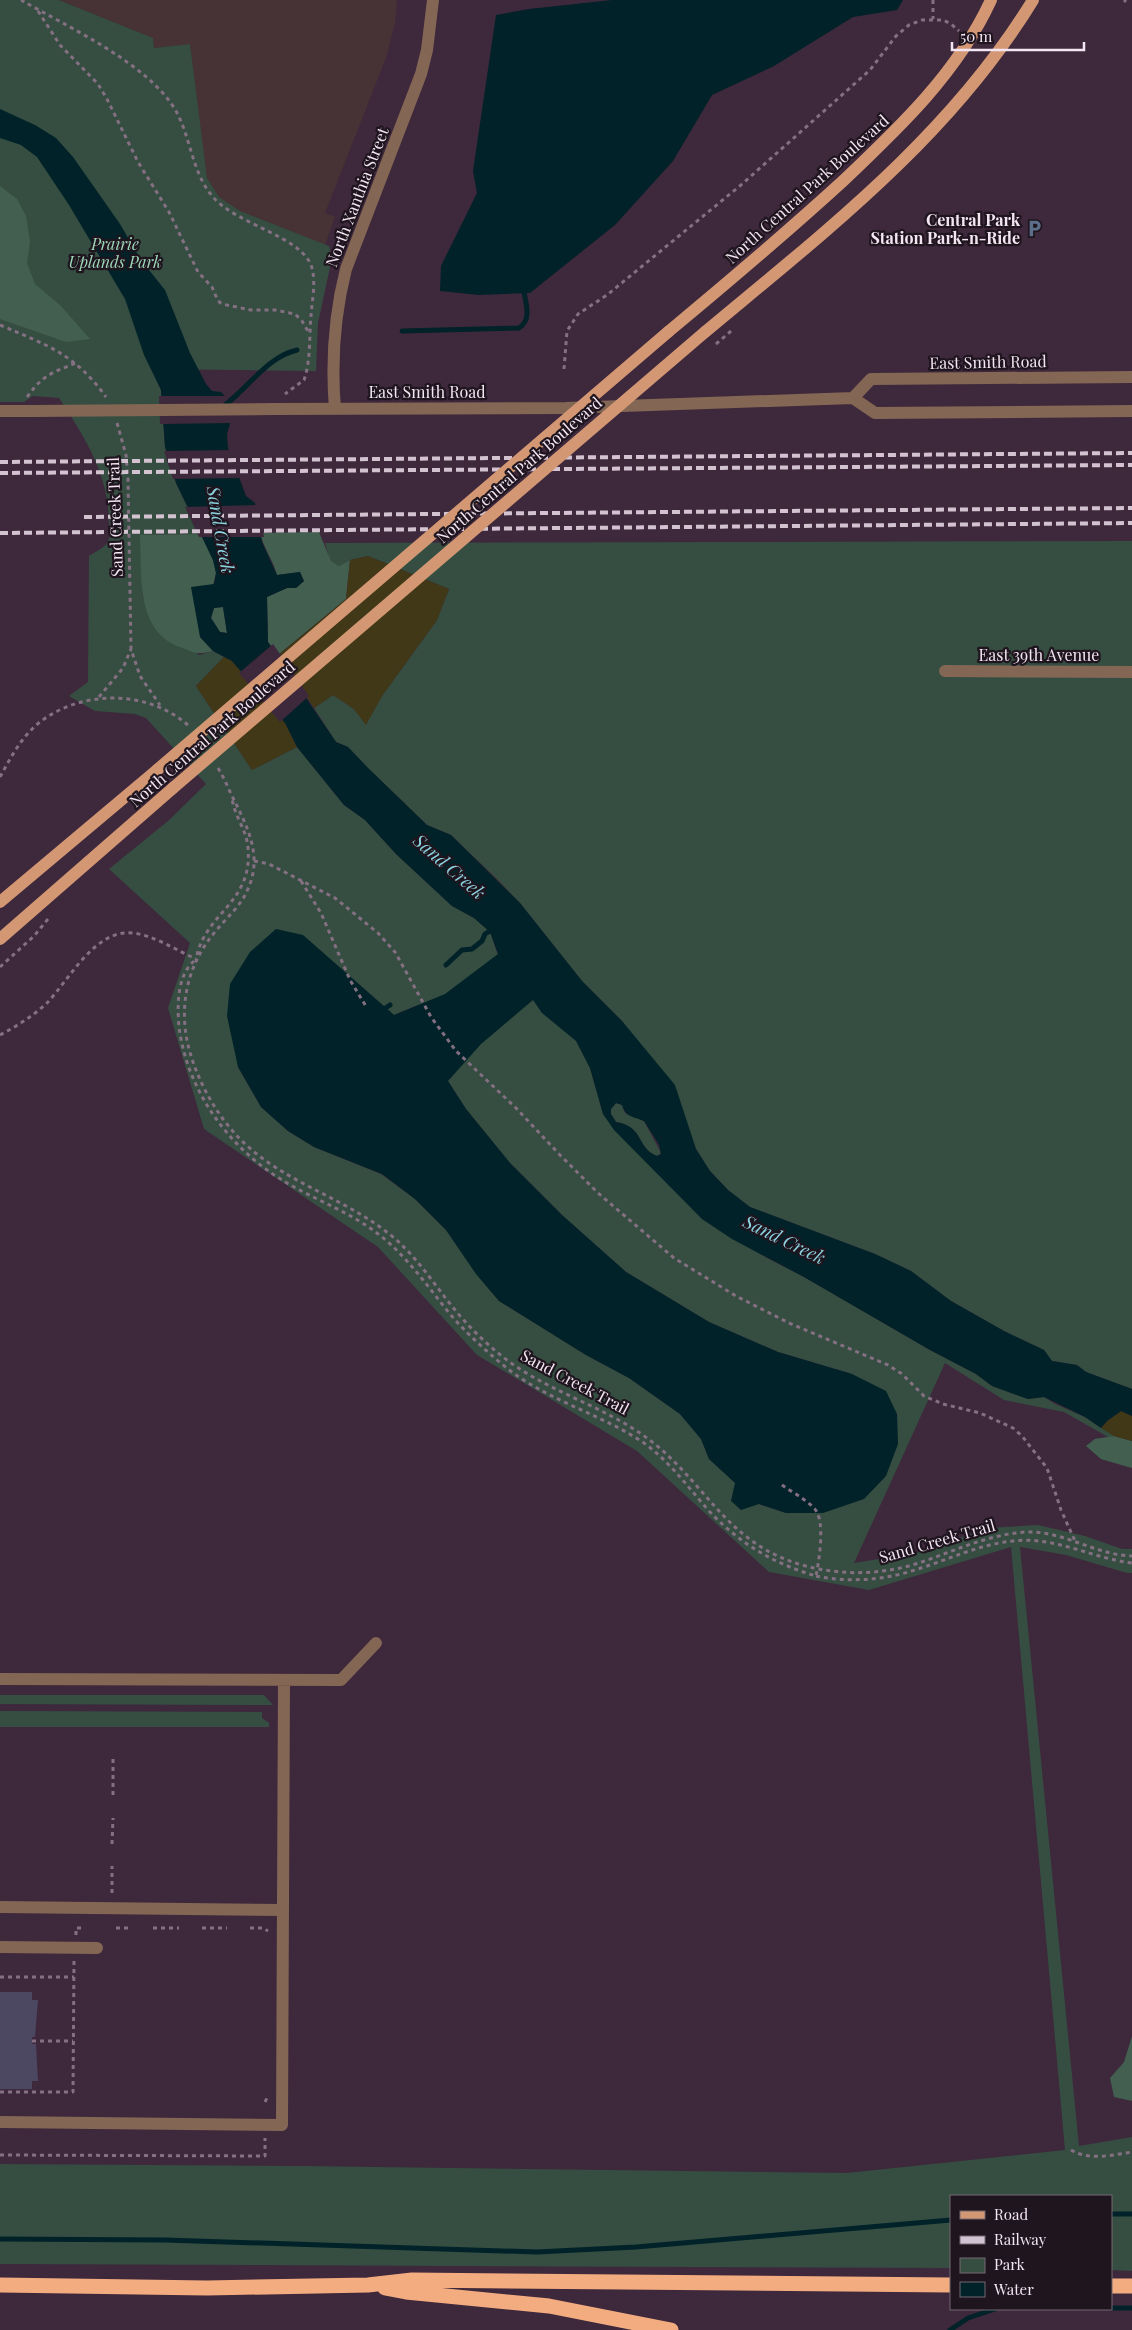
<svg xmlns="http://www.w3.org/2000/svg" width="1132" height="2330" viewBox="0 0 1132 2330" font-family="'Playfair Display',serif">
<rect width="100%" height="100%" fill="#3e283c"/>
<path fill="#473235" d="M 59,0 L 397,0 L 395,23 L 386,58 L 325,213 L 335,217 L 325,245 L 240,211 L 228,205 L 211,188 L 203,167 L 190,45 L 154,48 L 153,38 Z"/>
<path fill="#354e41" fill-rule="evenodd" d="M 0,0 L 59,0 L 153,38 L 154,48 L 190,44 L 207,178 L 219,197 L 240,211 L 329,246 L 332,258 L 318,323 L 316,371 L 152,369 L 161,390 L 165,447 L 176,483 L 201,534 L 141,535 L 143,598 L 199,655 L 213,651 L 224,657 L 196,686 L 252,770 L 297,747 L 344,805 L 365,820 L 396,854 L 452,906 L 474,918 L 490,932 L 498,955 L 561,1027 L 576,1040 L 590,1068 L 603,1114 L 702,1219 L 767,1258 L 804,1277 L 930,1350 L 976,1374 L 992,1386 L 1028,1399 L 1044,1397 L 1055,1404 L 1085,1417 L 1114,1436 L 1111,1437 L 1132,1468 L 1101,1459 L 1086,1446 L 1095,1439 L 1108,1437 L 1064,1412 L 1004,1400 L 945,1363 L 854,1563 L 916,1553 L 988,1528 L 1038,1525 L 1085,1536 L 1122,1549 L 1132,1549 L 1132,1573 L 1127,1573 L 1066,1555 L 1020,1547 L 1079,2146 L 1132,2137 L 1132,2271 L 1111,2270 L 1111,2196 L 951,2196 L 951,2268 L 0,2264 L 0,2164 L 299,2166 L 847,2173 L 1065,2150 L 1011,1547 L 869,1590 L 769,1572 L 637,1451 L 477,1355 L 378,1247 L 204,1129 L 168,1008 L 190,943 L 109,869 L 168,821 L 206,784 L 146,718 L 135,714 L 95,711 L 69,696 L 88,682 L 89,556 C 96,551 106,548 109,539 C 111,534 109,526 109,520 C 108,473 84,436 59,398 L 33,396 L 24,402 L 0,402 ZM 303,936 L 394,1015 L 418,1005 L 448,1081 L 466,1109 L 510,1163 L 562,1215 L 626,1272 L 709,1322 L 778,1352 L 852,1374 L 786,1513 L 759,1504 L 709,1459 L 701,1439 L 680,1414 L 629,1378 L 586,1355 L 499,1301 L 476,1273 L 446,1230 L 415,1199 L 381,1174 L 314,1147 L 288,1131 L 261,1107 L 238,1067 Z
M 1132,541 L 1132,1389 L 1086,1372 L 1077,1365 L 1052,1361 L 1044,1350 L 1004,1331 L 951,1301 L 911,1271 L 875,1254 L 750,1207 L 728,1190 L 710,1171 L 696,1149 L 685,1119 L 622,1021 L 582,981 L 520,903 L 498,880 L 451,835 L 427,825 L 368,768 L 348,747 L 336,742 L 314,708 L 333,695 L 354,709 L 366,724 L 382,696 L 437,620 L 449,589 L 368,556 L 350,560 L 339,566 L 330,561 L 325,543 Z
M 616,1103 L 622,1105 L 625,1113 L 644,1121 L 661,1153 L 657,1156 C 636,1148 645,1127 616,1122 L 611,1114 L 611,1109 Z
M 0,1695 L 264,1695 L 273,1705 L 0,1704 Z
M 0,1711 L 262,1712 L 262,1718 L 269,1723 L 269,1727 L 0,1727 Z"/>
<path fill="#425f50" d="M 0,186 L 17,199 L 26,216 L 30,242 L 27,263 L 35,284 L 61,306 L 90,339 L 66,342 L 0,319 Z
M 319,532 L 331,561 L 339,566 L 350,560 L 346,599 L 278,655 L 268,642 L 267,597 L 287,588 L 296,588 L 304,581 L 300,572 L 277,575 C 273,560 264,549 260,533 Z
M 201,534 L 213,560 L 216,573 L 200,637 L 213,651 C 198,655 194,653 180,647 C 135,631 142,574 140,535 Z
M 223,607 L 227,633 L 220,632 L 211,618 L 214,608 Z
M 1114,1436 L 1132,1441 L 1132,1468 L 1101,1459 L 1086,1446 L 1095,1439 Z
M 1132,2036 L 1132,2101 L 1114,2097 L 1110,2078 L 1124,2062 Z"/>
<path fill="#413818" d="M 368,556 L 449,589 L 437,620 L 382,696 L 366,725 L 354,709 L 333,695 L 314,708 L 278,655 L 346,599 L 350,560 Z
M 224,657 L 232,661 L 285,723 L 297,747 L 252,770 L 196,686 Z
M 1121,1411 L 1132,1416 L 1132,1441 L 1114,1436 L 1101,1428 L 1107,1421 Z"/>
<path fill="#002228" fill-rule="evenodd" d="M 612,0 L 903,0 L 897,10 L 853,17 L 774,66 L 712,95 L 673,161 L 615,225 L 530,293 L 479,295 L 440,291 L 441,266 L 477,193 L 473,171 L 496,15 L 529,9 Z
M 0,109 L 35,125 L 56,138 L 73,157 L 120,224 L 141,260 L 165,290 L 190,353 L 206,384 L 212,391 L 221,392 L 235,407 L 227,434 L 228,448 L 246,496 L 255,503 L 262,542 L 277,575 L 300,572 L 304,581 L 296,588 L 287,588 L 267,597 L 268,642 L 336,742 L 348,747 L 368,768 L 427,825 L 451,835 L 520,903 L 582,981 L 622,1021 L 675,1085 L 696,1149 L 710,1171 L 728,1190 L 750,1207 L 875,1254 L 911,1271 L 951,1301 L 1004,1331 L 1044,1350 L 1052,1361 L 1077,1365 L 1086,1372 L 1132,1389 L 1132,1416 L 1121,1411 L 1107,1421 L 1101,1428 L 1085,1417 L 1044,1397 L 1028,1399 L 992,1386 L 976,1374 L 930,1350 L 804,1277 L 732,1239 L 702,1219 L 614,1130 L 603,1114 L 590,1068 L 576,1041 L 542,1013 L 533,1000 L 481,1044 L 448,1081 L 466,1109 L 510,1163 L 562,1215 L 626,1272 L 709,1322 L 778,1352 L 852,1374 L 886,1391 L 897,1414 L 898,1444 L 886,1476 L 864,1499 L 823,1513 L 786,1513 L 759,1504 L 741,1510 L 731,1501 L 735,1483 L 709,1459 L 701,1439 L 680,1414 L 629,1378 L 586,1355 L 499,1301 L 476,1274 L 446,1230 L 415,1199 L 382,1174 L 314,1147 L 288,1131 L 261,1107 L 238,1067 L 227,1016 L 230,984 L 250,952 L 276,929 L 303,935 L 394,1015 L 445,994 L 498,954 L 490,932 L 474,918 L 452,906 L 396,854 L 365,820 L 344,805 L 297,747 L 285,723 L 232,661 L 213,651 L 200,637 L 191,587 L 214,584 L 216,573 L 213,560 L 176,483 L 165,447 L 161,390 L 144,355 L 125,299 L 69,205 L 37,157 L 21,145 L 0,138 ZM 223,607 L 227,633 L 220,632 L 211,618 L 214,608 ZM 616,1103 L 622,1105 C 626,1118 633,1116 644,1121 L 659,1145 L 661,1154 L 657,1156 C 636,1148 645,1127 616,1122 L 611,1114 L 611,1109 Z"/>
<path fill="#3e283c" d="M 159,396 L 228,396 L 237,408 L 233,423 L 160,424 Z
M 232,450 L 242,478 L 173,479 L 164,451 Z
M 258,505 L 264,537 L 199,537 L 185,507 Z
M 273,644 L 309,696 L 280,722 L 239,673 Z"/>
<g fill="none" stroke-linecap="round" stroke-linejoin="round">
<path stroke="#002228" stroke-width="5" d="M 402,331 L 519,328 C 533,319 525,301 523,287
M 225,405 C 249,387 267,357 297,350
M 446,965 L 462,950 L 472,949 L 482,941 L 485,934 L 493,929
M 381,1011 L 390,1005
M 1111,2214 L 1132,2214
M 0,2239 L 165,2240 L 537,2252 L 636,2247 L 951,2220
M 1111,2308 L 1132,2308
M 950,2330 L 968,2318 L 995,2309"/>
</g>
<path fill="#4c4861" d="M 0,1992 L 32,1992 L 32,2000 L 38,2000 L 35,2037 L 32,2037 L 32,2044 L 36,2044 L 38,2081 L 32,2081 L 32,2089 L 0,2089 Z"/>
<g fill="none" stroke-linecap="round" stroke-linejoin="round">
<path stroke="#847082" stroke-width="3" stroke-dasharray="4 4" stroke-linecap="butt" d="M 21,0 C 68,27 149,64 176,111 C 191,138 192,173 213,197 C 235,224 304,237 312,268 C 316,283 312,301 311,316 C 309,337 311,360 304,380 L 285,394
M 933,0 L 933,19
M 1124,0 L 1126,2
M 38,11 L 60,45 L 98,84 L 107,99 L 138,162 L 169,212 L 198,272 L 212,287 L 218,301 L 222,304 L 251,310 L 275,310 L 295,314 L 302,321 L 309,333
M 0,325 C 47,345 75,354 106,397
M 564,369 L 567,331 L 578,314 L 607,295 L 741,185 L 870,70 L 896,36 L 909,25 L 922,20 L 943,20 L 951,24 L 959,31
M 27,397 C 43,375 51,373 76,363
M 117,423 L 126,455 L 128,479 L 131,649 L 140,676 L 160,705
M 99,697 L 123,668 L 131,649
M 218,768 C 223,776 227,785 231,794 C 247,826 264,856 247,891 C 240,907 226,918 215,932 C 187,965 178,1007 189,1049 C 198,1082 216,1114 239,1138 C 282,1182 341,1196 388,1233 C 414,1253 431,1280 451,1305 C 466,1324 484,1342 503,1357 C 550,1394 610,1407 656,1445 C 709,1489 729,1544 802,1565 C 841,1576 881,1575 919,1563 C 954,1551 987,1535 1025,1532 C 1062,1530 1095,1555 1132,1556
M 0,777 C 11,757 22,736 40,722 C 83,689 149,690 189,726
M 254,861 L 269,864 L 335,898 L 378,933 L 395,952 L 431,1017 L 456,1051 L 516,1108 L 559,1154 L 598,1193 L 674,1258 L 736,1296 L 789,1323 L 888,1365 L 902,1374 L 924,1396 L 943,1404 L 980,1413 L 1013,1428 L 1022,1436 L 1047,1468 L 1061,1510 L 1075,1541
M 301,881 L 321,913 L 350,980 L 367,1008
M 197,955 C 207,912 253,902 248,848 C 247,830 234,816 232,798
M 194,961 C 177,976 177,1005 179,1027 C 188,1096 235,1156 296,1188 C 325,1204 355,1215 382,1237 C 409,1259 428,1287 450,1314 C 467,1334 487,1352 508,1369 C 549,1401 601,1414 644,1443 C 670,1462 688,1487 709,1511 C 739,1543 774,1564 816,1576 C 819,1560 826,1520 814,1508 C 804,1498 790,1491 779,1483
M 0,967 L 34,936 L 48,919
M 0,1035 C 17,1026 33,1016 47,1003 C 69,980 95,929 132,933 C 153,935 176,950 196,959
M 816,1576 C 851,1583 887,1580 921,1568 C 952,1558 981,1544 1013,1541 C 1055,1536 1091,1558 1132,1563
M 113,1759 L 113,1796
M 112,1844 L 113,1818
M 112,1893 L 112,1866
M 116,1928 L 131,1928
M 153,1928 L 179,1928
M 202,1928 L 227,1928
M 250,1928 L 263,1928 L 268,1931
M 76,1935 L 76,1928 L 85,1928
M 0,1977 L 74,1977
M 32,2041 L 73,2041
M 0,2092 L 73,2092 L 74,1961
M 265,2102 L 268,2096
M 1071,2150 C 1089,2161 1112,2155 1132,2152
M 0,2155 L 265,2156 L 265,2138"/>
<path stroke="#836654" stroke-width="12" d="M 853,398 L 871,379 L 1132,377
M 274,409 L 566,408 L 853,398 L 875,413 L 1132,411
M 335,409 C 331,360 334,316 346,269 L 421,74 L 427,50 L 433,0
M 0,411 L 33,411
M 945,671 L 1132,672
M 0,1679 L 341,1680 L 376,1643
M 0,1907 L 283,1910
M 0,1947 L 97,1948
M 0,2122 L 282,2125 L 284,1680"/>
<path stroke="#d39873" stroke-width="12" d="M 668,332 C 727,283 786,233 843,181 C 900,127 958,72 991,0
M 705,332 C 826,231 950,136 1033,0
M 0,902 L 157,770
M 0,939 L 173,788"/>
<path stroke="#f3ac7f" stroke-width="15" d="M 0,2285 L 207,2288 L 368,2285 L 412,2280 L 951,2285
M 1111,2286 L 1132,2286
M 385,2288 L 406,2292 L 549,2306 L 671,2330"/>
<path stroke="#d3c3d1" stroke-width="4" stroke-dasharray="8 4" stroke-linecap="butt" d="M 0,462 L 1132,453
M 0,473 L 1132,465
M 84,517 L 1132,508
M 0,533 L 1132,523"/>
<path stroke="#847082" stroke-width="3" stroke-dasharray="4 4" stroke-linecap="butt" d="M 716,344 L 731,331"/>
<path stroke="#836654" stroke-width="12" d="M 33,411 L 274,409"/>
<path stroke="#d39873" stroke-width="12" d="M 157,770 L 668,332
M 173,788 L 705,332"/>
</g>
<defs>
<symbol id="parking-bare" viewBox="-9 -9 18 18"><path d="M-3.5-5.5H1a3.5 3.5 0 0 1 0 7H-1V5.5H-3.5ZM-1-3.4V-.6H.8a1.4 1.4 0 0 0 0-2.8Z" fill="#5c6f8a" stroke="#1f151e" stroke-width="2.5" paint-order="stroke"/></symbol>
</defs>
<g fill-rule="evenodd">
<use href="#parking-bare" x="1022" y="216" width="25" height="25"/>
</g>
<g text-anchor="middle" stroke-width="4.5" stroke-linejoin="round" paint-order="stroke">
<g font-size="16" fill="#f4e5f2" stroke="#1f151e">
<text transform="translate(807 189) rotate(-42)" y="6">North Central Park Boulevard</text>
<text transform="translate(357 197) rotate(-69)" y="6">North Xanthia Street</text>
<text transform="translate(988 362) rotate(-1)" y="6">East Smith Road</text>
<text x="427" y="398">East Smith Road</text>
<text transform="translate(519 470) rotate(-41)" y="6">North Central Park Boulevard</text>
<text transform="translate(115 517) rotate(-92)" y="6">Sand Creek Trail</text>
<text x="1039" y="661">East 39th Avenue</text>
<text transform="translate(212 734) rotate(-41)" y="6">North Central Park Boulevard</text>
<text transform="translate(575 1382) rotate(28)" y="6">Sand Creek Trail</text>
<text transform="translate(937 1541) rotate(-16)" y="6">Sand Creek Trail</text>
</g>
<g font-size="16" font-weight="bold" fill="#f4e5f2" stroke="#1f151e" text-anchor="end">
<text x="1020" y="226">Central Park<tspan x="1020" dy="18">Station Park-n-Ride</tspan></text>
</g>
<g font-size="16" font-style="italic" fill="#9ed8ba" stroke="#1f151e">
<text x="115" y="250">Prairie<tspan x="115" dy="18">Uplands Park</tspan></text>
</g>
<g font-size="18" font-style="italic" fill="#8bd2df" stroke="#1f151e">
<text transform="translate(220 530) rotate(80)" y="6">Sand Creek</text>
<text transform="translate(449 867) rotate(41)" y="6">Sand Creek</text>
<text transform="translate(784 1240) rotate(26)" y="6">Sand Creek</text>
</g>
</g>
<rect x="950" y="2195" width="162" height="115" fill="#1f151e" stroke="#746873"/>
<rect x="960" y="2211" width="25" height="8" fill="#d39873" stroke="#746873"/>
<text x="994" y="2220" font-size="15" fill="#f4e5f2">Road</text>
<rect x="960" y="2236" width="25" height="8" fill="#d3c3d1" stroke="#746873"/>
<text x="994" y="2245" font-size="15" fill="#f4e5f2">Railway</text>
<rect x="960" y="2258" width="25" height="15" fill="#354e41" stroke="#746873"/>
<text x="994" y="2270" font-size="15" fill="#f4e5f2">Park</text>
<rect x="960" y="2282" width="25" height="15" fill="#002228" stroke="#746873"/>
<text x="994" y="2295" font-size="15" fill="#f4e5f2">Water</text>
<path d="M952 42v8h132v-8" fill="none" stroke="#f4e5f2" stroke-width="2.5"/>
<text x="960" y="42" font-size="15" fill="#f4e5f2" stroke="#1f151e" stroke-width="4" paint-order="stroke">50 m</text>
</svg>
